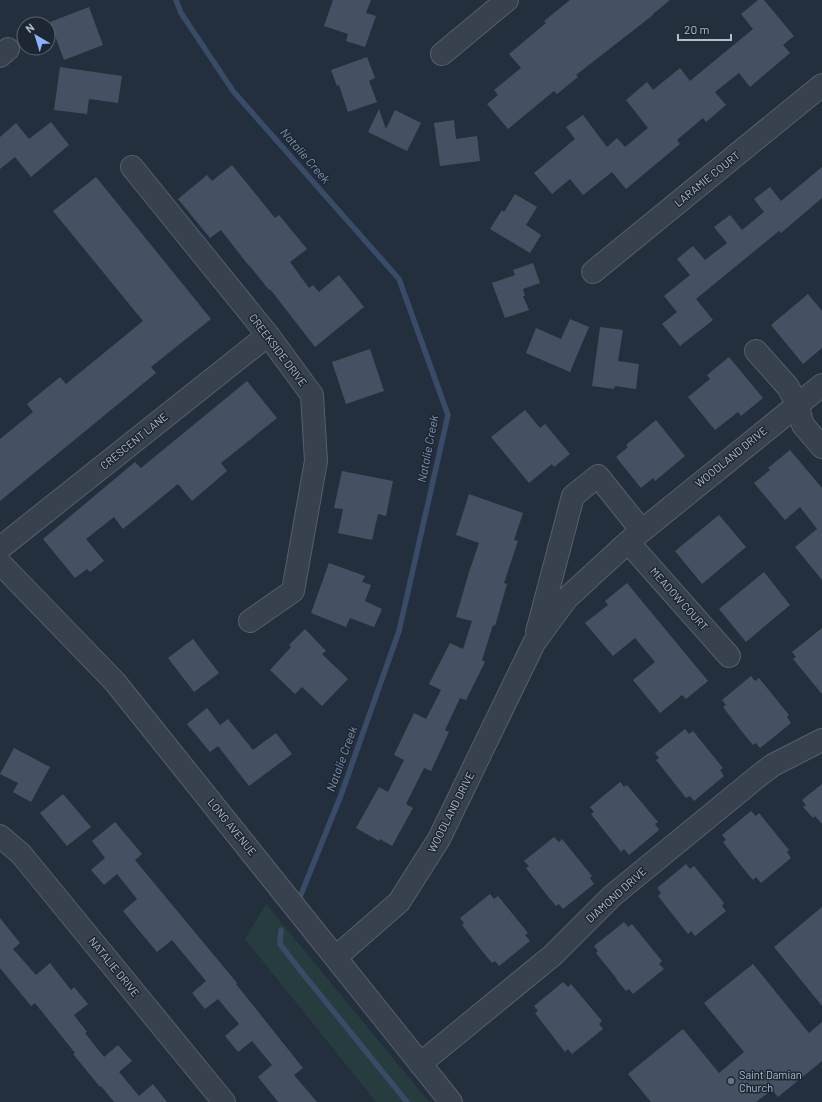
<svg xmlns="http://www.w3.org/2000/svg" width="822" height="1102" viewBox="0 0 822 1102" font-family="Barlow,sans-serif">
<rect width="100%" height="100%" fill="#242f3e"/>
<path fill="#263c3f" d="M 266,904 L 429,1102 L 376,1102 L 245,939 Z"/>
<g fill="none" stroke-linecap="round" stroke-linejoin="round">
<path stroke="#394c67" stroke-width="5.5" d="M 176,0 L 181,13 L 233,91 L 399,279 L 448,415 L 399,631 L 341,795 L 300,897
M 281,930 L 280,944 L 296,965 L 407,1102"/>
</g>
<path fill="#455162" d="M 333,0 L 371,0 L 366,13 L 376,16 L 365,47 L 346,41 L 348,34 L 324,26 Z
M 570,0 L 670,0 L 653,14 L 653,15 L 576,75 L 578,77 L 557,94 L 554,91 L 508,129 L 487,104 L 498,95 L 494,90 L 521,68 L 509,54 L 546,23 L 544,21 Z
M 758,0 L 764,0 L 794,36 L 783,45 L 790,53 L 750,87 L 739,73 L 715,92 L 726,105 L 706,122 L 703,118 L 677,140 L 680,144 L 626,189 L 612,172 L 583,195 L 570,179 L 552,194 L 534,173 L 575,139 L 566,127 L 583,115 L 607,147 L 617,138 L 625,147 L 648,128 L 626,100 L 647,82 L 653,90 L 680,68 L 690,81 L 753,29 L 741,14 Z
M 89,7 L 103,45 L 64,60 L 50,22 Z
M 367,57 L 375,78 L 369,81 L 377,102 L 348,112 L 339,85 L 337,86 L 331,70 Z
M 60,67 L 122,76 L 118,103 L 89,99 L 87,114 L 54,110 Z
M 379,109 L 386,129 L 395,110 L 421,123 L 407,151 L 368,132 Z
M 454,120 L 456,139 L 477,136 L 480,161 L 440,166 L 434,123 Z
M 51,122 L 69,145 L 31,177 L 15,157 L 0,169 L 0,137 L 16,123 L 29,139 Z
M 232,165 L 275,218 L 279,215 L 307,249 L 290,262 L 309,288 L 313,285 L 319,292 L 339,275 L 364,307 L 315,347 L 270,289 L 269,290 L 249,265 L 249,266 L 221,230 L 210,238 L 178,199 L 207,175 L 212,181 Z
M 822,167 L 822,198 L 781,233 L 779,231 L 696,299 L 713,320 L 680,346 L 662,324 L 677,312 L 664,296 L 690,275 L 677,259 L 693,246 L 705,260 L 727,243 L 714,227 L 730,215 L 742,230 L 764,212 L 754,199 L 770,187 L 781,201 Z
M 96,177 L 211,319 L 151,367 L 156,373 L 0,501 L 0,439 L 33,412 L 27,404 L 60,377 L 66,384 L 143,321 L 53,211 Z
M 515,194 L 537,207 L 526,225 L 541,235 L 530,253 L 490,229 L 502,210 L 504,212 Z
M 533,263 L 540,283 L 523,289 L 525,296 L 523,296 L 529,310 L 505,318 L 492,283 L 515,275 L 513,270 Z
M 808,294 L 822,311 L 822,348 L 803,364 L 771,325 Z
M 570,319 L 589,327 L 570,372 L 526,353 L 536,328 L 561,339 Z
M 600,327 L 623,330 L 618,361 L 639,364 L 636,389 L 615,386 L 614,389 L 592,386 Z
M 370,349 L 384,391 L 346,404 L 332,362 Z
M 729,357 L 763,398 L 741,416 L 738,412 L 715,430 L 688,397 L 710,379 L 707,375 Z
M 247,381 L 277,418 L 221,463 L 227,471 L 192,501 L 178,484 L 123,529 L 114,517 L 86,539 L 104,561 L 90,572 L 87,569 L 75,578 L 43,539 L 135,462 L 141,468 Z
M 525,410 L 540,428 L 545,424 L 570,454 L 554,467 L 552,464 L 529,483 L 491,437 Z
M 656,420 L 685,456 L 655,481 L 653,478 L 641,488 L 616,457 L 628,447 L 626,445 Z
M 790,450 L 822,488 L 822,580 L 795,547 L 817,529 L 800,507 L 785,520 L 754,483 L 770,470 L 768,468 Z
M 342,471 L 393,481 L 386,516 L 378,514 L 372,540 L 338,533 L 343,509 L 334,508 Z
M 469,494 L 523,513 L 514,540 L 518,541 L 504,583 L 507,584 L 495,626 L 493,625 L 482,660 L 485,662 L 466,700 L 460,698 L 445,730 L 449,732 L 431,771 L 424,768 L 406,804 L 413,808 L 392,846 L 380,839 L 379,841 L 356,828 L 379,787 L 388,792 L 404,760 L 394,755 L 414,713 L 426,719 L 441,690 L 429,684 L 450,643 L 463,649 L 472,621 L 456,617 L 469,572 L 479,543 L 456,535 Z
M 719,515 L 746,547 L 702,584 L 675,551 Z
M 329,563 L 365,576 L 362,582 L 371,585 L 365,601 L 382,609 L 374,627 L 350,618 L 346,627 L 311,613 Z
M 764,572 L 790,605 L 746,642 L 719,609 Z
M 627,583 L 708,681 L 686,699 L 682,695 L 660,713 L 633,680 L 655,662 L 635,638 L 613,656 L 585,623 L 608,605 L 605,601 Z
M 822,628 L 822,694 L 793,659 L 796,657 L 792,652 Z
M 305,629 L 326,651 L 322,654 L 348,679 L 322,706 L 302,687 L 295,694 L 270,670 L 291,647 L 289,645 Z
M 193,639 L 219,673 L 194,692 L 168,658 Z
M 751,676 L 755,681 L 759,678 L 789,715 L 787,717 L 791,723 L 760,748 L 756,743 L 753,745 L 743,733 L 723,707 L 726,705 L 722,700 Z
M 207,708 L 220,725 L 228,719 L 253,750 L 276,733 L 292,754 L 249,786 L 218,746 L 210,752 L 187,724 Z
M 685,729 L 689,734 L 693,731 L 723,768 L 720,770 L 724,776 L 694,801 L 690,796 L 686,798 L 656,760 L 659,758 L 655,753 Z
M 14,748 L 50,767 L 31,802 L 13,792 L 18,783 L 0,774 Z
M 620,782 L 624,787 L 627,785 L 658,822 L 655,824 L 659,830 L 629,855 L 624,849 L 621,852 L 591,814 L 594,812 L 590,807 Z
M 822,784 L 822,824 L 815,816 L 813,818 L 803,807 L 806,805 L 802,800 Z
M 63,794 L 91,827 L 67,846 L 40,813 Z
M 751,811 L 756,816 L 759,813 L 789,850 L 787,852 L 791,858 L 761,883 L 756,877 L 753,880 L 743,868 L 723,842 L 726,840 L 722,835 Z
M 115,822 L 142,854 L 135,860 L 237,983 L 236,984 L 303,1068 L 294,1075 L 317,1102 L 278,1102 L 258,1077 L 272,1065 L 252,1041 L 238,1052 L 225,1036 L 239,1024 L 218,999 L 205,1009 L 192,993 L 206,981 L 172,940 L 157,952 L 136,927 L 123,911 L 137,899 L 117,874 L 104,885 L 91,870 L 105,858 L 92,841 Z
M 554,837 L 559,842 L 562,839 L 592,876 L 590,878 L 594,884 L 563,909 L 559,904 L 556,906 L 546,894 L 526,868 L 529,866 L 524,861 Z
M 686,864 L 690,869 L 694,866 L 724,903 L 722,906 L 726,911 L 695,936 L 691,931 L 688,934 L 658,896 L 661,893 L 657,888 Z
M 490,894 L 494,899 L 498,896 L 528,933 L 525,935 L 530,941 L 499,966 L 495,961 L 492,963 L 482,951 L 462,925 L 464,923 L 460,918 Z
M 822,907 L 822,1006 L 774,947 Z
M 0,918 L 20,943 L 13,949 L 36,975 L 50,963 L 71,990 L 74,987 L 88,1004 L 74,1015 L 87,1032 L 85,1033 L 104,1057 L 118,1045 L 132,1061 L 119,1072 L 139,1096 L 153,1084 L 167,1102 L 114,1102 L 101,1086 L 100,1087 L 73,1054 L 75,1053 L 35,1003 L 31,1006 L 0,968 Z
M 624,922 L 628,927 L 632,924 L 662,961 L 659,964 L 664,969 L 633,994 L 629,989 L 626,991 L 616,979 L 617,979 L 596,953 L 598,951 L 594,946 Z
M 753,964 L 809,1033 L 822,1022 L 822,1061 L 778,1097 L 772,1090 L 756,1102 L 651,1102 L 628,1074 L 683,1029 L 719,1073 L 744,1052 L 704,1003 Z
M 563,982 L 568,987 L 571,984 L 602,1021 L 599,1024 L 603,1029 L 572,1054 L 568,1049 L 565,1052 L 535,1013 L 538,1011 L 534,1006 Z"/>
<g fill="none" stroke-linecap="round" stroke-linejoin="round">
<defs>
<path id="minor" d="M 442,54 L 507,0
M 0,56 L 8,49
M 132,167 L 268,335 L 312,395 L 316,461 L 293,591 L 250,621
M 593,272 L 822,85
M 756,351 L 788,387 L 797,404 L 803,425 L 822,447
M 628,542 L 729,656
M 0,548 L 268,335
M 0,563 L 115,682 L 451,1102
M 537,632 L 573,496 L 598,476 L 642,531
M 0,836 L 21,854 L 224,1102
M 336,957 L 399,902 L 439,839 L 534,643 L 567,598 L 628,542 L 822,385
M 420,1064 L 553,955 L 612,896 L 756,778 L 773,765 L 822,740"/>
</defs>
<use href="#minor" stroke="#565f6c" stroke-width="24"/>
<use href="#minor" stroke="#38414e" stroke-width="22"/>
</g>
<circle fill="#6b7280" stroke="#1d2633" stroke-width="1.5" cx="731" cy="1081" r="4"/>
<g text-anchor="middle" stroke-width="3" stroke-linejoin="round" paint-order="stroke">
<g font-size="11" fill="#b4bcc9" stroke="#1d2633">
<text transform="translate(707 179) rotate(-39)" y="4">LARAMIE COURT</text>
<text transform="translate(278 350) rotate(53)" y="4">CREEKSIDE DRIVE</text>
<text transform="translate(134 441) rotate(-39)" y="4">CRESCENT LANE</text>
<text transform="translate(731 457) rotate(-39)" y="4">WOODLAND DRIVE</text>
<text transform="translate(679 599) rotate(48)" y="4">MEADOW COURT</text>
<text transform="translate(451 812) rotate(-63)" y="4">WOODLAND DRIVE</text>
<text transform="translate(232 827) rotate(51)" y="4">LONG AVENUE</text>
<text transform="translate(616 895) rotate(-42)" y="4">DIAMOND DRIVE</text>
<text transform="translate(114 967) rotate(51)" y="4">NATALIE DRIVE</text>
</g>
<g font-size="11" fill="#b4bcc9" stroke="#1d2633" text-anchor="start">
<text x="739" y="1079">Saint Damian<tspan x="739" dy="13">Church</tspan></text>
</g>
<g font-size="12" font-style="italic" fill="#7c92b1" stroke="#1d2633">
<text transform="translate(305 156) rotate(49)" y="4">Natalie Creek</text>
<text transform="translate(428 449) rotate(-79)" y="4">Natalie Creek</text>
<text transform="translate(342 759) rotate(-70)" y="4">Natalie Creek</text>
</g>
</g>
<g transform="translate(36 36) rotate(322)"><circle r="19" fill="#1d2633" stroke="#59626f"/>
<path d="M0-3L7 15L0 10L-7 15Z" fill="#8ab4f8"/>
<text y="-6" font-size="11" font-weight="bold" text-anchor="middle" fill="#b4bcc9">N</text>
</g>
<path d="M678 34v6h53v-6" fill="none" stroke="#b4bcc9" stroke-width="2"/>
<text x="684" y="34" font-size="12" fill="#b4bcc9" stroke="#1d2633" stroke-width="3" paint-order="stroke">20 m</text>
</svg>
